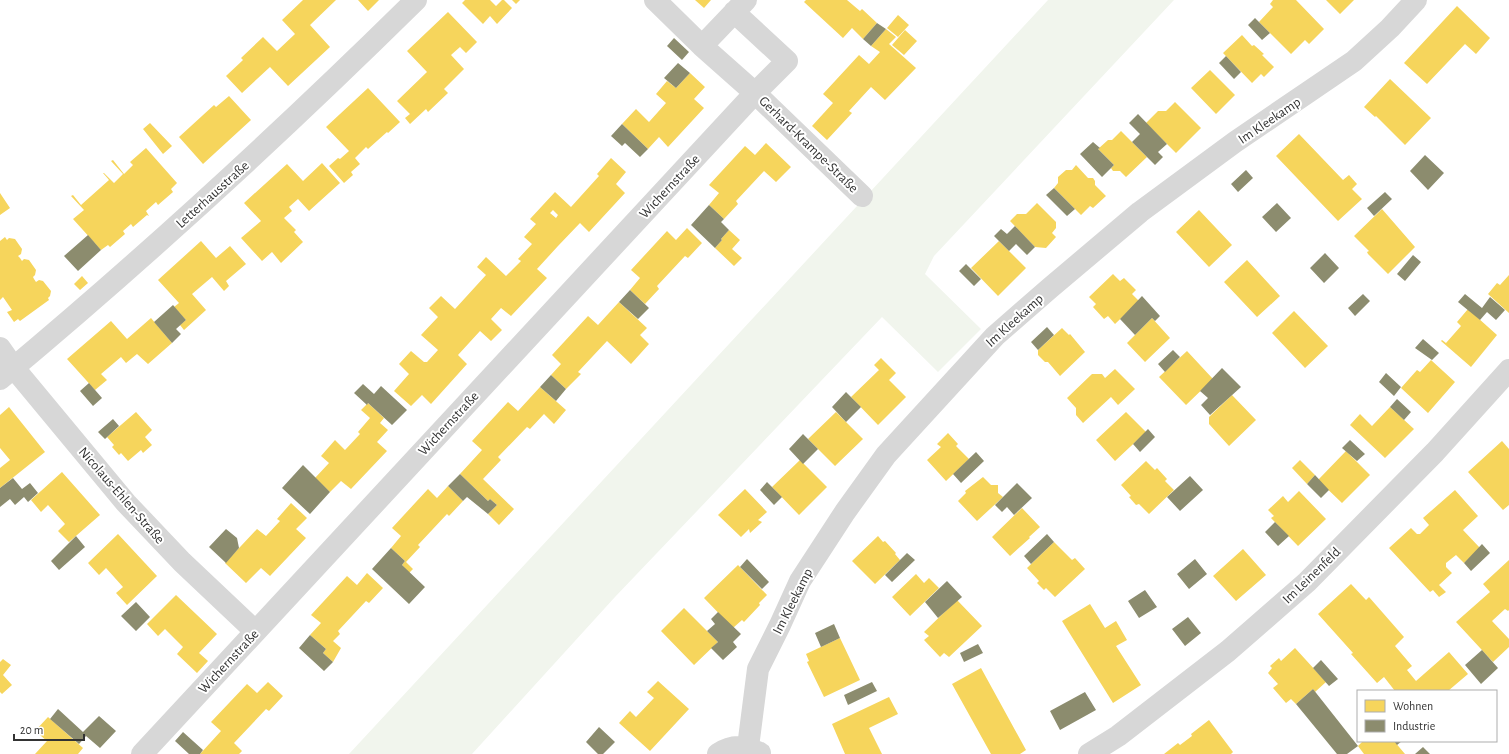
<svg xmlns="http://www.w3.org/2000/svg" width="1509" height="754" viewBox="0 0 1509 754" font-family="'Alegreya Sans',sans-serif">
<rect width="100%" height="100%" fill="#fff"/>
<path fill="#f1f5ed" d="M 1048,0 L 1174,0 L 934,256 L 925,274 L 981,329 L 938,372 L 882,317 L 615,597 L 472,754 L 349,754 Z"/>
<path fill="#f6d55c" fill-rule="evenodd" d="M 303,0 L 336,0 L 310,25 L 330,47 L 288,86 L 270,67 L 242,93 L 226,76 L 243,60 L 241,58 L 263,37 L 277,51 L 295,34 L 282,20 Z
M 358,0 L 379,0 L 368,11 Z
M 465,0 L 490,0 L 496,6 L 502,0 L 504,0 L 512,8 L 497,24 L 490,16 L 483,24 L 462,3 Z
M 512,0 L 520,0 L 516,4 Z
M 695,0 L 711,0 L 704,8 Z
M 806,0 L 847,0 L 860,11 L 862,9 L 877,23 L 863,39 L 852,28 L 843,38 L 804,2 Z
M 1273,0 L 1296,0 L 1324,29 L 1309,44 L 1305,40 L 1291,54 L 1259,22 L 1273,7 L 1270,4 Z
M 1326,0 L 1354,0 L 1340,14 Z
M 1457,6 L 1490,38 L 1476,54 L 1465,44 L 1427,84 L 1404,63 Z
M 448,12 L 477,42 L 466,53 L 460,47 L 451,55 L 464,69 L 444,89 L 448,93 L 428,112 L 426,109 L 410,124 L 405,118 L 410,114 L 397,101 L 427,72 L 407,51 Z
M 898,15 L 909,25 L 898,37 L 887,28 Z
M 886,29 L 896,37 L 889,44 L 916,68 L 885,100 L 871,87 L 849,111 L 852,113 L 827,140 L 812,126 L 833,103 L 823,94 L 859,55 L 869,64 L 880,52 L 871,46 Z
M 905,30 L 917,41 L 904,55 L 892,45 Z
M 1242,35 L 1252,46 L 1254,45 L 1264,54 L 1262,55 L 1274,67 L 1264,77 L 1261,74 L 1252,83 L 1223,53 Z
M 1210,70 L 1235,95 L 1216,114 L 1191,88 Z
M 690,73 L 705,87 L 694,99 L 704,108 L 668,147 L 659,137 L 648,149 L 622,124 L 636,109 L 649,122 L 666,103 L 656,94 L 667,81 L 676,88 Z
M 1390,79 L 1431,118 L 1405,145 L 1376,116 L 1375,117 L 1364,107 Z
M 368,88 L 400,122 L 388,133 L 387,132 L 368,149 L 366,147 L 355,158 L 360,164 L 351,172 L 353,175 L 344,183 L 329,166 L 338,158 L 340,159 L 349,151 L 326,127 Z
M 229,96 L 251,120 L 203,164 L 179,137 L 214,105 L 216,107 Z
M 1175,102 L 1201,128 L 1176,153 L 1146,123 L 1158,111 L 1166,111 Z
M 150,123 L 172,146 L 163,154 L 143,129 Z
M 1121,131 L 1147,157 L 1126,177 L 1120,171 L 1113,171 L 1111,168 L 1114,165 L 1098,149 L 1108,140 L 1112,140 Z
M 1299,134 L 1343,180 L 1349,175 L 1357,184 L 1352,189 L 1362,199 L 1338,221 L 1276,156 Z
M 766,143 L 791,167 L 776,182 L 764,171 L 736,201 L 738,204 L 724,219 L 709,205 L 719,193 L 709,185 L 745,146 L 755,155 Z
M 146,148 L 177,183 L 171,189 L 173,192 L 158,205 L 156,202 L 146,211 L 149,216 L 147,215 L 133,227 L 131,224 L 123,231 L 125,234 L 110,247 L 108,245 L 101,250 L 73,219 L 84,210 L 71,196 L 73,195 L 81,205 L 109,180 L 103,173 L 104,173 L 114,183 L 123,174 L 111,161 L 113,160 L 124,174 L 133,165 L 130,162 Z
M 611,158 L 626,172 L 616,184 L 625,193 L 589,232 L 580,223 L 558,246 L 537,269 L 547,278 L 511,316 L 501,308 L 491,319 L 502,330 L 491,341 L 480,331 L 458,355 L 467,364 L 431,404 L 422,395 L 411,406 L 394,391 L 409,374 L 399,364 L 411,351 L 424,362 L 427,362 L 438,350 L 421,335 L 438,317 L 429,308 L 441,296 L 455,309 L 486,275 L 477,267 L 486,257 L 506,276 L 521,261 L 518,259 L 532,244 L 524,237 L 536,224 L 530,219 L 555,192 L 571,207 L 599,176 L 597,174 ZM 553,210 L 558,215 L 556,218 L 550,213 Z
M 322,163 L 340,183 L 309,211 L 298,199 L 289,207 L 292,211 L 284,218 L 296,230 L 294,232 L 303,242 L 281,263 L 272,252 L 262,261 L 241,238 L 261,221 L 244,203 L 287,164 L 303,181 Z
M 1076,165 L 1088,178 L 1093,178 L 1095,181 L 1095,185 L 1106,196 L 1093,208 L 1090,206 L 1081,215 L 1054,188 L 1058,183 L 1058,177 L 1066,170 L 1072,170 Z
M 0,193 L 10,208 L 0,215 Z
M 1037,203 L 1056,222 L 1056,228 L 1052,233 L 1056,237 L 1046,248 L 1035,247 L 1010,221 L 1017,214 L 1026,214 Z
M 1382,209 L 1415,247 L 1388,274 L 1368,254 L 1367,252 L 1369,251 L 1354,236 Z
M 1199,210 L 1232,245 L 1209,267 L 1176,232 Z
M 687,228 L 702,243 L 688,258 L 685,256 L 657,286 L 659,289 L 645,304 L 630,290 L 640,278 L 631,270 L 667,231 L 676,240 Z
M 729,230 L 740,240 L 732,249 L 742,258 L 734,266 L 715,248 L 722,240 L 721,239 Z
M 5,237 L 7,240 L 9,238 L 15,239 L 22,249 L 21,254 L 18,256 L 20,258 L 22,261 L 24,259 L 29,260 L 36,270 L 35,275 L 33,277 L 34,279 L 36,282 L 39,280 L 43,281 L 51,291 L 50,296 L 48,298 L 49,300 L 20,321 L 18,319 L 14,322 L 7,312 L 12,310 L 3,297 L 0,300 L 0,241 Z
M 201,241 L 216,258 L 230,246 L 246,264 L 226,281 L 229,286 L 224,291 L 212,277 L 192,294 L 206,310 L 184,330 L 180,325 L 186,320 L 174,307 L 179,303 L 158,280 Z
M 999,241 L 1026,268 L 998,296 L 971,268 Z
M 1247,260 L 1280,296 L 1257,317 L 1224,282 Z
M 1113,274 L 1120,281 L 1124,278 L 1136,290 L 1132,294 L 1139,301 L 1115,324 L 1108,316 L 1104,319 L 1093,307 L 1096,304 L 1089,297 Z
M 1509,275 L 1509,313 L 1488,294 L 1497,283 L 1500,285 Z
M 82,276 L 88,283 L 80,290 L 74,284 Z
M 619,302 L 647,328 L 640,335 L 649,344 L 631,364 L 607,341 L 578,372 L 581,374 L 566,389 L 551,375 L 561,364 L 552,355 L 588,316 L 598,325 Z
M 1468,309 L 1497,335 L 1471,367 L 1441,341 L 1442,340 L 1446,343 L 1461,326 L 1457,322 Z
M 1294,311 L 1328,346 L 1305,368 L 1272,333 Z
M 151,318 L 172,343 L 148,364 L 137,354 L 126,363 L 121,357 L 101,374 L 107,380 L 95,390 L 67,359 L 111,321 L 127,339 Z
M 1152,318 L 1170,338 L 1145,362 L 1127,343 Z
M 1062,328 L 1069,335 L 1070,334 L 1085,352 L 1060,376 L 1048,362 L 1045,362 L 1038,355 L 1038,350 Z
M 1187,351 L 1213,379 L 1186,405 L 1159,377 Z
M 881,358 L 896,373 L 889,380 L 906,397 L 878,425 L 851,397 L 879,370 L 874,365 Z
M 1431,360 L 1455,382 L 1428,413 L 1401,388 L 1417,370 L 1420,372 Z
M 1115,369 L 1135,389 L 1118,405 L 1111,397 L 1083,423 L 1076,415 L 1076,408 L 1067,398 L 1092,374 L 1102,374 L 1105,378 Z
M 540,387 L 566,410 L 554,424 L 544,414 L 530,429 L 527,427 L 498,457 L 501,460 L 483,479 L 514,509 L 499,525 L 488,514 L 497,505 L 490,499 L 488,501 L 460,474 L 482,450 L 472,441 L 508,402 L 518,411 Z
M 1232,395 L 1256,420 L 1229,446 L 1209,424 L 1209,417 Z
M 368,403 L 384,418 L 380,423 L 388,430 L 377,442 L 387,451 L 351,489 L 341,481 L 330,492 L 315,478 L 329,463 L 321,456 L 335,440 L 345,450 L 360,434 L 358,432 L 370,418 L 361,410 Z
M 9,407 L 45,452 L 0,488 L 0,468 L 10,460 L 0,448 L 0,415 Z
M 1390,407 L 1414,429 L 1385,458 L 1350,425 L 1360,414 L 1372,426 Z
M 136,412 L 152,430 L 145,437 L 152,445 L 143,453 L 141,450 L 128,461 L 121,453 L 119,455 L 112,447 L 114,445 L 107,437 Z
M 836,412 L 863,439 L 835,466 L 808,439 Z
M 1126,412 L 1146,432 L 1115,461 L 1096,440 Z
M 948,433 L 958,444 L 956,446 L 969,459 L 946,481 L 927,460 L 941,447 L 937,444 Z
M 1502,441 L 1509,449 L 1509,505 L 1503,510 L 1468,472 Z
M 1346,451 L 1370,475 L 1342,503 L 1318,480 Z
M 800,460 L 827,487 L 799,515 L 772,487 Z
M 1300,460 L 1315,475 L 1307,484 L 1292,468 Z
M 1146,461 L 1155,470 L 1157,468 L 1167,479 L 1165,481 L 1174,490 L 1149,514 L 1139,504 L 1136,505 L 1129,497 L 1131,496 L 1121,485 Z
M 62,472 L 100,515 L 69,542 L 58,531 L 65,524 L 57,515 L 48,505 L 41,512 L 31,500 Z
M 983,477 L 991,485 L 998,485 L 998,493 L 1003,497 L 977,521 L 958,501 L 966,493 L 965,491 Z
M 448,486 L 463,501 L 449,516 L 447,514 L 418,545 L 420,547 L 406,562 L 413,569 L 409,573 L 402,565 L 405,561 L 391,548 L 401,536 L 392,528 L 428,489 L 437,498 Z
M 745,489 L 767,512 L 758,520 L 762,522 L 761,523 L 750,533 L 749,529 L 741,537 L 718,515 Z
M 1455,490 L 1478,516 L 1463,530 L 1480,548 L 1464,563 L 1456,555 L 1446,563 L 1446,567 L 1452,573 L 1439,585 L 1446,592 L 1439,597 L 1433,590 L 1430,592 L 1389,548 L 1411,528 L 1417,534 L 1420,534 L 1429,525 L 1423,518 Z
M 1299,491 L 1326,519 L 1298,546 L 1271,518 L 1274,516 L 1268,510 L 1283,496 L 1288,502 Z
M 291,503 L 307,518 L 296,529 L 306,538 L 270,576 L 261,568 L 246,583 L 225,563 L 257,529 L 266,536 L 280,521 L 277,519 Z
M 1022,508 L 1040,527 L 1029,537 L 1030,538 L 1010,556 L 992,537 Z
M 118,534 L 157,576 L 127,605 L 116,593 L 123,587 L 106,568 L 99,575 L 88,563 Z
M 878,536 L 883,542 L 885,541 L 896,553 L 895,554 L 900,560 L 875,584 L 852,561 Z
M 1054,542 L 1072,560 L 1075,558 L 1085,569 L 1055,597 L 1046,588 L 1044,590 L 1037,583 L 1039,581 L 1027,568 Z
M 1243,549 L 1266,575 L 1236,601 L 1213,576 Z
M 1509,560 L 1509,610 L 1508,611 L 1505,609 L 1492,621 L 1509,639 L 1509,647 L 1493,662 L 1456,622 L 1490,592 L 1483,584 Z
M 738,565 L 767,595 L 759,603 L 760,605 L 744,622 L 742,620 L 733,628 L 704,598 Z
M 367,573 L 383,588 L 369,603 L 366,601 L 338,631 L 340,634 L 333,641 L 341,648 L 333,662 L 323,653 L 326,649 L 310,635 L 321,623 L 311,615 L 347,576 L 357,585 Z
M 916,574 L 924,583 L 929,578 L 939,588 L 910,616 L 892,597 Z
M 1351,584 L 1366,600 L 1369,597 L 1404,637 L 1395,646 L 1412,666 L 1407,670 L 1416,681 L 1449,652 L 1468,674 L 1448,691 L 1395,691 L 1384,677 L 1377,683 L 1351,654 L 1353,653 L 1318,614 Z
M 176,595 L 217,634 L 199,653 L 208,661 L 197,673 L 177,654 L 183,647 L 165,629 L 158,636 L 147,624 Z
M 957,600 L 982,626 L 949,657 L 944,653 L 940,657 L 924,640 L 929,636 L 924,632 Z
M 1090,604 L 1105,628 L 1116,621 L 1127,640 L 1116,646 L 1141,685 L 1113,703 L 1062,621 Z
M 684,608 L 718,642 L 694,665 L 661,631 Z
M 840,638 L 860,680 L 824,697 L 807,662 L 809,661 L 806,654 Z
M 1295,648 L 1326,682 L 1315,692 L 1313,689 L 1296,704 L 1291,699 L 1286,703 L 1273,688 L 1278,684 L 1268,673 L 1272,668 L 1270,666 L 1279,658 L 1281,661 Z
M 3,659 L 11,665 L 3,675 L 12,685 L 2,694 L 0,692 L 0,662 Z
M 981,668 L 1026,750 L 1020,754 L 991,754 L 952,684 Z
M 658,681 L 689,709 L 650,751 L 619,723 L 630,711 L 636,717 L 654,698 L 647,692 Z
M 268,682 L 283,696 L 269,711 L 266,709 L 234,743 L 242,751 L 239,754 L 200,754 L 221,731 L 211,722 L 247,684 L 257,693 Z
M 889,697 L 898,714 L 869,728 L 882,754 L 845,754 L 832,724 Z
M 48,717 L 83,748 L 78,754 L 35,754 L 47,741 L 35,731 Z
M 1209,720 L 1233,752 L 1231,754 L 1164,754 L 1178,743 L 1180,745 L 1192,736 L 1191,734 Z
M 1363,741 L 1394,741 L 1405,754 L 1364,754 L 1358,746 Z"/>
<path fill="#8c8c6e" d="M 1255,18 L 1270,33 L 1262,40 L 1248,25 Z
M 877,23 L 886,29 L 871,46 L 863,39 Z
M 674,38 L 689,52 L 682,60 L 667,46 Z
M 1226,56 L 1241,72 L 1234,79 L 1219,63 Z
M 678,63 L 690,73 L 676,88 L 664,78 Z
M 1138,114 L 1167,144 L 1158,152 L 1163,157 L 1155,165 L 1132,142 L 1140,134 L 1129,123 Z
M 622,124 L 648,149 L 640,157 L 625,143 L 622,146 L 611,136 Z
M 1093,142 L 1100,148 L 1098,149 L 1114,165 L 1102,177 L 1080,154 Z
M 1425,155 L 1444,173 L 1428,190 L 1410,171 Z
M 1246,170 L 1253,178 L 1238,192 L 1231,184 Z
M 1054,188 L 1075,209 L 1067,216 L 1046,195 Z
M 1385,192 L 1392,199 L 1374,216 L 1367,208 Z
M 1277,203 L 1291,218 L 1276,232 L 1262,217 Z
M 709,205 L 724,219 L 721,222 L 729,230 L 721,239 L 722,240 L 715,248 L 691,225 Z
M 1015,226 L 1035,247 L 1027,255 L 1016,244 L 1009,251 L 994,236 L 1001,229 L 1007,234 Z
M 88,235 L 101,250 L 78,271 L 64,256 Z
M 1325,253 L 1339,268 L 1324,283 L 1310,268 Z
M 1413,255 L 1421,262 L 1405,281 L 1397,274 Z
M 966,264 L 981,279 L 974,286 L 959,271 Z
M 630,290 L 649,308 L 638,319 L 619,302 Z
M 1363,294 L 1370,301 L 1355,316 L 1348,308 Z
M 1465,294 L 1482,308 L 1490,297 L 1505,310 L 1496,320 L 1487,312 L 1480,320 L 1458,302 Z
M 1142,296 L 1160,316 L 1155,321 L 1152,318 L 1135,335 L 1120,319 Z
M 173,305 L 186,320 L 176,329 L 181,334 L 172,343 L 154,322 Z
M 1047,327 L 1054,335 L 1038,350 L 1031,342 Z
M 1423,339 L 1439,353 L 1432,360 L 1415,348 Z
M 1173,350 L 1180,357 L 1165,372 L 1158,364 Z
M 1222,368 L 1241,387 L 1210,415 L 1201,405 L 1208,398 L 1200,391 Z
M 1386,373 L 1401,387 L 1394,396 L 1379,382 Z
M 551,375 L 566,389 L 556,401 L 540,387 Z
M 89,383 L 102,398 L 93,406 L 80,391 Z
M 363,384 L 374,394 L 381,386 L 407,410 L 392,425 L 368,403 L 367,405 L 354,393 Z
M 846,392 L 861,407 L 846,422 L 832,407 Z
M 1397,399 L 1411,412 L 1404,420 L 1390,407 Z
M 113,419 L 119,426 L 105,439 L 98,432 Z
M 1148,429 L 1155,437 L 1140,452 L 1133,444 Z
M 803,434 L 818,449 L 803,464 L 789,449 Z
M 1350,440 L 1365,454 L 1357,461 L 1342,448 Z
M 976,452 L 984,461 L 961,483 L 953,474 Z
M 303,465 L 330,492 L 310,514 L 282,488 Z
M 460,474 L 488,501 L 490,499 L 497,505 L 488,514 L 467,497 L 463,501 L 448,486 Z
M 1315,475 L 1329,490 L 1321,498 L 1307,484 Z
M 1190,476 L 1203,490 L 1180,511 L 1167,497 Z
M 13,478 L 22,489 L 30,483 L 38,493 L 28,502 L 24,497 L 15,505 L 10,499 L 0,507 L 0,488 Z
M 767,482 L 782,497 L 774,505 L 760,490 Z
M 1017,483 L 1032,498 L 1014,515 L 1007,507 L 1002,512 L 995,505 Z
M 1275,522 L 1289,536 L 1278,546 L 1265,532 Z
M 226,529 L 237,538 L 239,548 L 226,563 L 209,547 Z
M 1047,534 L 1054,542 L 1031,564 L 1024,556 Z
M 76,536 L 85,547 L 59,570 L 51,561 Z
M 1482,544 L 1490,553 L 1471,571 L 1464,563 Z
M 391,548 L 405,561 L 402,565 L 425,587 L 409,604 L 372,569 Z
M 907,553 L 915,560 L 892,582 L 885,575 Z
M 747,559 L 769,582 L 762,589 L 740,567 Z
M 1195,559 L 1207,574 L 1189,589 L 1177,574 Z
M 947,581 L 962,597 L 938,618 L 925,602 Z
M 1145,590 L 1157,607 L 1139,618 L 1128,601 Z
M 136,602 L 150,617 L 136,631 L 121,616 Z
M 718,612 L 741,634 L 733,642 L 737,647 L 723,660 L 711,648 L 718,642 L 707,631 L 715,624 L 711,619 Z
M 1188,617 L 1201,633 L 1185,646 L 1172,629 Z
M 834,624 L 840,638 L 821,647 L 815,633 Z
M 310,635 L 326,649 L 323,653 L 333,662 L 324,671 L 299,648 Z
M 978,644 L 983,653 L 964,662 L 960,653 Z
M 1482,650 L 1498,668 L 1481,684 L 1465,665 Z
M 1321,660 L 1338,679 L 1329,686 L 1313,668 Z
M 872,682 L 877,691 L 848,705 L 844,695 Z
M 1313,689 L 1358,746 L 1347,754 L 1337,754 L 1296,704 Z
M 1085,692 L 1096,710 L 1060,730 L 1050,711 Z
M 58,709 L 83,732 L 99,716 L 116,731 L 100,748 L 86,736 L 79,744 L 50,719 Z
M 599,727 L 615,742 L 603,754 L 598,754 L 586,742 Z
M 183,732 L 203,750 L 200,754 L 189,754 L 175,741 Z
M 1394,741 L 1402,741 L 1397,745 Z
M 1423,747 L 1430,754 L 1415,754 Z"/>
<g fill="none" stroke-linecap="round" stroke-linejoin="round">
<path stroke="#d7d7d7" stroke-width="22" d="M 655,0 L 702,46 L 755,93 L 862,196
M 702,46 L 746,0
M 0,348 L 14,368 L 126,503 L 182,562 L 255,631
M 0,379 C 144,259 282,132 416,0
M 748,747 L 758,669 L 780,625 L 800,581 L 845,512 L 886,455 L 995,336 L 1050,288 L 1140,212 L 1235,142 L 1354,61 L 1390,28 L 1416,0
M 142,754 L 755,93 L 787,61 L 734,12
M 718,754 C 733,744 745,746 760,753
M 1089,754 L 1118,736 L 1228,651 L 1307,582 L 1435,452 L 1509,370"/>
</g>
<g text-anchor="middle" stroke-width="4" stroke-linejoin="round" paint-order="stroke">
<g font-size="14" fill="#333" stroke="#fff">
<text transform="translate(1269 120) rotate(-34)" y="5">Im Kleekamp</text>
<text transform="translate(809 144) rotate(44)" y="5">Gerhard-Krampe-Straße</text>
<text transform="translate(669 186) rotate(-47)" y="5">Wichernstraße</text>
<text transform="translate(212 194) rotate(-42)" y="5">Letterhausstraße</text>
<text transform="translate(1014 320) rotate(-42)" y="5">Im Kleekamp</text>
<text transform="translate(448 423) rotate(-47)" y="5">Wichernstraße</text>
<text transform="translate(122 495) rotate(49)" y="5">Nicolaus-Ehlen-Straße</text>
<text transform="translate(1311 575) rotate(-44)" y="5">Im Leinenfeld</text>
<text transform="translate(792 601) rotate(-63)" y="5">Im Kleekamp</text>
<text transform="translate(228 661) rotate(-47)" y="5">Wichernstraße</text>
</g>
</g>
<rect x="1357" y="690" width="140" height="52" fill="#ffffff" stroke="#adadad"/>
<rect x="1365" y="700" width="20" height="12" fill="#f6d55c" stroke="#adadad"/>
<text x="1393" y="710" font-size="12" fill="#333333">Wohnen</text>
<rect x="1365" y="720" width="20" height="12" fill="#8c8c6e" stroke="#adadad"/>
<text x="1393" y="730" font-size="12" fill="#333333">Industrie</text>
<path d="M14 734v6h70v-6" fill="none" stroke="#333333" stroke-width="2"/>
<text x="20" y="734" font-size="12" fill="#333333" stroke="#ffffff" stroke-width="3" paint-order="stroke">20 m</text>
</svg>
